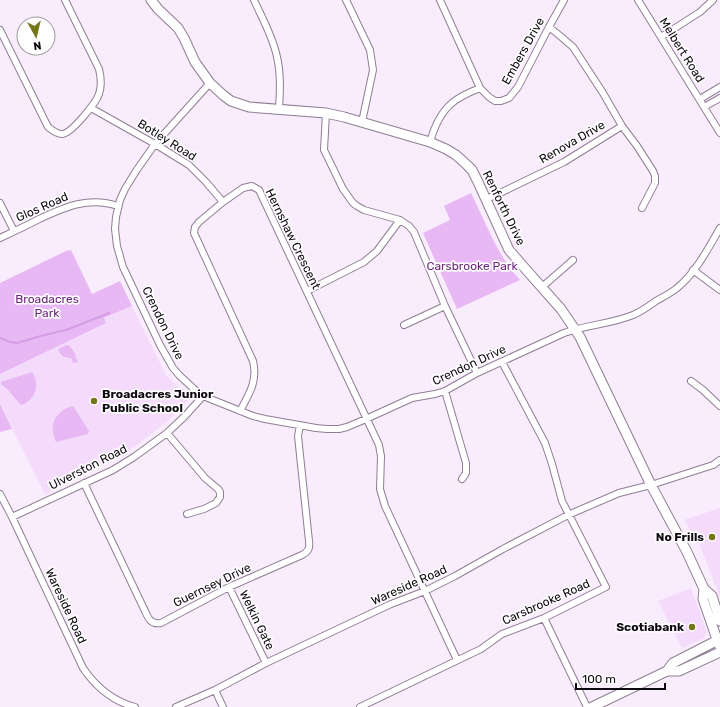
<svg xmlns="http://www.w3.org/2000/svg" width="720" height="707" viewBox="0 0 720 707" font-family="Rubik,sans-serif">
<rect width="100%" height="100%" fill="#f9ecfc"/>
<path fill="#f4dbfb" d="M 132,306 L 166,375 L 190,398 L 170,419 L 137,445 L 110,461 L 45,494 L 0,404 L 0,374 L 106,323 L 104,319 Z
M 720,508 L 720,597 L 701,548 L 684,520 Z
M 691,588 L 707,632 L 704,638 L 682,648 L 658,601 Z"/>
<path fill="#e7b8f4" d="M 471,193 C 486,223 497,255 520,280 L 457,309 L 423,233 L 450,220 L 444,206 Z
M 71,250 L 92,294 L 120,281 L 132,306 L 104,318 L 106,323 L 0,374 L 0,283 L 66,251 Z
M 66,345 L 70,346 L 76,355 L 75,356 L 78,362 L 73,363 L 71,358 C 62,357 62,357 58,349 Z
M 32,372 C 41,385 35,400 21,405 L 8,390 L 1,384 L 1,382 Z
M 0,404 L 12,429 L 0,432 Z
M 73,406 L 89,431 L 88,434 L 56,442 C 48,425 55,411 73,406 Z"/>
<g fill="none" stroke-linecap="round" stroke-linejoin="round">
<path stroke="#d69ce5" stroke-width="2" d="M 0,338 L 10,342 L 17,343 L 24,341 L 41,336 L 69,329 L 109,313"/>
<defs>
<path id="street" d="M 254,0 C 262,18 273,37 277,57 C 281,74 280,92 279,110
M 346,0 L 370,50 L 373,70 L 362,122
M 440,0 L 480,88 L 489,97 L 495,101 L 501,101 L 509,98 L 518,87 L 549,27 L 564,0
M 638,0 L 720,133
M 549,27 L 559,35 L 573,47 L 603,93 L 622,126 L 637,146 L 653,171 L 655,176 L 655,183 L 642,208
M 0,30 L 48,127 C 52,130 56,134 62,134 C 71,134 96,103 99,94 C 102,85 101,77 99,69 L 65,0
M 661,37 L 700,12 L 713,0
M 210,83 L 155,144 L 136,171 L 125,189 L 120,200 L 116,217 L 115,229 L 117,246 L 123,267 L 160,345 L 173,368 L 179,375 L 194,389 L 203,396 L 253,416 L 265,419 L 316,428 L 327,429 L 339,429 L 347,427 L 366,419 L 412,398 L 435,394 L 445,391 L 477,373 L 564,333 C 586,325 611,324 633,315 C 641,312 649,306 656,301 C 663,297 671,293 677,288 C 695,274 709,247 720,228
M 700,99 L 720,87
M 704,107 L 720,98
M 91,108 L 155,144 L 189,165 L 206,182 L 223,202
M 326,113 L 324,150 L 327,156 L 343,189 L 353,203 L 357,206 L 364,210 L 400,220 L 409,226 L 414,232 L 445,306 L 477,373
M 430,142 C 434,128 441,112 452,103 C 460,96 470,92 480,88
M 486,199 L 496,195 L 564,162 L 622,126
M 0,203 L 14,231
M 0,238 C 13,232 26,226 39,219 C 65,207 89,196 118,206
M 693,270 L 720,290
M 542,287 L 573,260
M 307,291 L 364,262 L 377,251 L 400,220
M 404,325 L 445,306
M 691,381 L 703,390 L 720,406
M 445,391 L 466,463 L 466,473 L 462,479
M 240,411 C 249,394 258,381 253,361 L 194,233 L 195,227 L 199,222 L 223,202 L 243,188 L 252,186 L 259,190 L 379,445 L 381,456 L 380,489 L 385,506 L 457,660
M 167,433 L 205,478 L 218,489 L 220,492 L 220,497 L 216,503 L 204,509 L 187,514
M 84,483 L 145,611 C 148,618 151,625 161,623 L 229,587 L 302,555 C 309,551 310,548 309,541 L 298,436 L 300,425
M 0,494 L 12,517 L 83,668 C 96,687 112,701 135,707
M 12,517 L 113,470 L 134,457 L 167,433 L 185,416 L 203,396
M 229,587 L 266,663
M 544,618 L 587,707
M 215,690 L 223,707
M 176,707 L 215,690 L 266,663 L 391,604 L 425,591 L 455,576 L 503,549 L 568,515 L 619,493 L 651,485 L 713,465 L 720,460
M 360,707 L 481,649 L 502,634 L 544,618 L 606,587 L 562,501 L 552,464 L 545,443 L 502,362"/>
<path id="secondary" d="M 151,0 L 158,9 L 178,28 L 184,38 L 195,62 L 210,83 L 223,95 L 231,101 L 249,107 L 326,113 L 344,117 L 430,142 L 446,149 L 456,155 L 467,165 L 472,170 L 478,182 L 509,250 L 522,265 L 561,309 L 580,337 L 651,485 L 687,552 L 704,589 L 712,596 L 720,621
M 704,589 L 703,599 L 719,645
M 667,671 L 673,663 L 720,639
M 592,707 L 667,671 L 679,671 L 720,652"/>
</defs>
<use href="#street" stroke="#8f7d94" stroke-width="8"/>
<use href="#secondary" stroke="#8f7d94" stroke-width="11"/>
<use href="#street" stroke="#fff" stroke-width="6"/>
<use href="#secondary" stroke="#fff" stroke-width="9"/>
</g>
<g fill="#75751a" stroke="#fefefe" stroke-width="1.5">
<circle cx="94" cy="401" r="4"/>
<circle cx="712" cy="537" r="4"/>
<circle cx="692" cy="627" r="4"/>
</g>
<g text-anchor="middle" stroke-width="3.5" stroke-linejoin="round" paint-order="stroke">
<g font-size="12" fill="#0f0911" stroke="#fefefe">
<text transform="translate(682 50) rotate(58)" y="4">Melbert Road</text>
<text transform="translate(523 51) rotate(-61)" y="4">Embers Drive</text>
<text transform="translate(167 140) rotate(32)" y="4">Botley Road</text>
<text transform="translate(572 142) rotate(-30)" y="4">Renova Drive</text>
<text transform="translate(42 207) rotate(-24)" y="4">Glos Road</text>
<text transform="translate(504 208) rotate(64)" y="4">Renforth Drive</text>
<text transform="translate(293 239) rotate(64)" y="4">Hernshaw Crescent</text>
<text transform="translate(163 323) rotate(64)" y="4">Crendon Drive</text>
<text transform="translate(469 365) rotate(-25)" y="4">Crendon Drive</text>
<text transform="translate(88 467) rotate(-27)" y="4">Ulverston Road</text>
<text transform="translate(212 585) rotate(-26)" y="4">Guernsey Drive</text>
<text transform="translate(409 585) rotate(-24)" y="4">Wareside Road</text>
<text transform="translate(546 602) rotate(-24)" y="4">Carsbrooke Road</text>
<text transform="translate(66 606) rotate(65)" y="4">Wareside Road</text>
<text transform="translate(257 620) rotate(64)" y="4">Welkin Gate</text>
</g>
<g font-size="12" fill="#6b277c" stroke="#fefefe">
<text x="472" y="270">Carsbrooke Park</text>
<text x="47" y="303">Broadacres<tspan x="47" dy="14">Park</tspan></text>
</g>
<g font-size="12" font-weight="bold" fill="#0f0911" stroke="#fefefe" text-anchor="end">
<text x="102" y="398" text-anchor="start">Broadacres Junior<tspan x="102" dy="14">Public School</tspan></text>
<text x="704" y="541">No Frills</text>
<text x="684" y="631">Scotiabank</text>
</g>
</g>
<g transform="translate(36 36) rotate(172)"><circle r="19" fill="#fefefe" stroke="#9e9c9f"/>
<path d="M0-3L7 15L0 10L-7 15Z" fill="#75751a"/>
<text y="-6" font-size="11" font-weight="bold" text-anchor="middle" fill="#0f0911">N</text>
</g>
<path d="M576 683v6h89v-6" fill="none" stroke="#0f0911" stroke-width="2"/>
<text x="582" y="683" font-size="12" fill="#0f0911" stroke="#fefefe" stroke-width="3" paint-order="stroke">100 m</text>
</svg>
